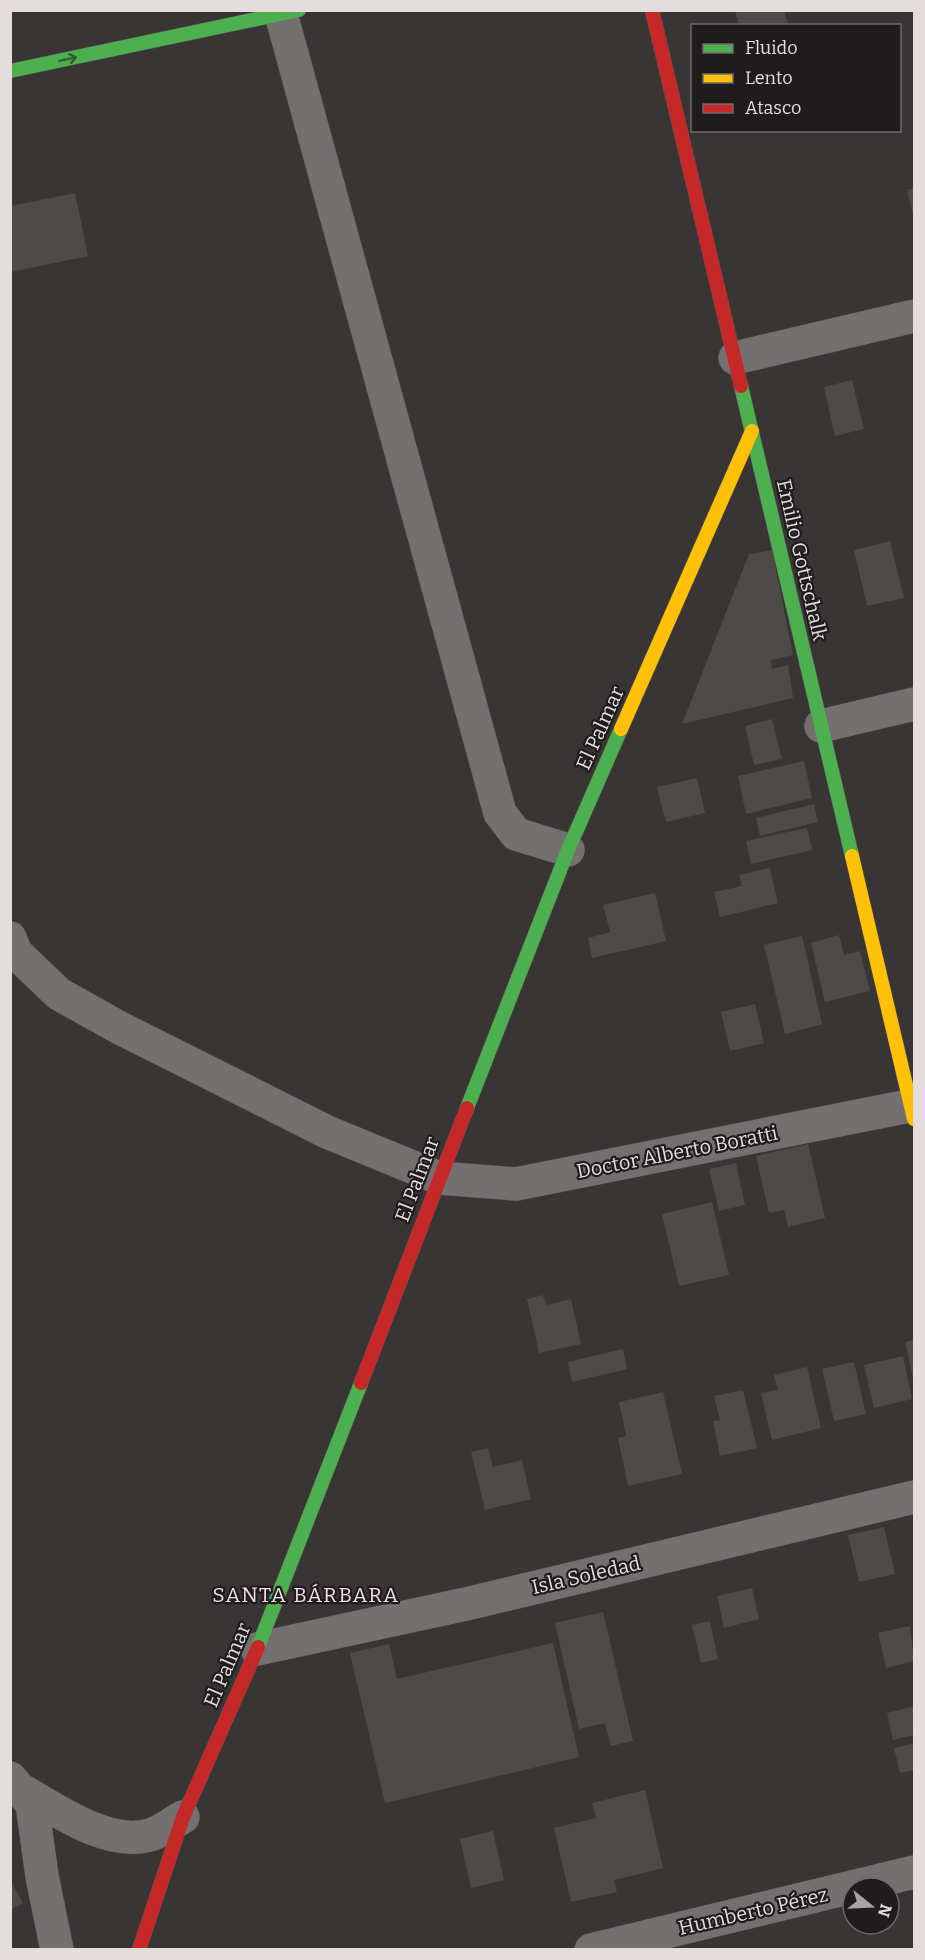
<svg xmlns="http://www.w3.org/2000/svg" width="925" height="1960" viewBox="0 0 925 1960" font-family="Bitter,serif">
<rect width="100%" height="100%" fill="#3a3535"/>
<path fill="#4e4a4a" d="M 735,10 L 784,10 L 788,26 L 739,26 Z
M 914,188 L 914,218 L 907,190 Z
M 75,193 L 88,256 L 11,272 L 10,206 Z
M 852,380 L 864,429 L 835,436 L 824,387 Z
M 890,541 L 904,598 L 867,606 L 854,550 Z
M 772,550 L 793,655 L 771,660 L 772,669 L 788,665 L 793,698 L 682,724 L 749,554 Z
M 772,719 L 782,759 L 754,765 L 745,726 Z
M 804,761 L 812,798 L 746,814 L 738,776 Z
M 697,778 L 705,813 L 666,822 L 657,787 Z
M 814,804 L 818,822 L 760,836 L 756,818 Z
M 807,828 L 812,850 L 751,864 L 746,841 Z
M 770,868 L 778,903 L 720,917 L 714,892 L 742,886 L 739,875 Z
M 655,893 L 666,941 L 592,958 L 588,938 L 610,932 L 603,905 Z
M 839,935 L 844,955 L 860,951 L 870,991 L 825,1002 L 811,943 Z
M 802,936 L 822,1024 L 785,1034 L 764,945 Z
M 755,1004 L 764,1043 L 730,1051 L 721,1012 Z
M 808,1144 L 825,1218 L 788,1227 L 784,1210 L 769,1213 L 756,1156 Z
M 736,1163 L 745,1205 L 719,1211 L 709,1169 Z
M 712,1202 L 729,1275 L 679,1286 L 662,1214 Z
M 543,1295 L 546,1305 L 571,1299 L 581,1344 L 539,1353 L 527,1299 Z
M 914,1340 L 914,1382 L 905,1342 Z
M 623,1349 L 627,1369 L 572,1382 L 568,1362 Z
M 903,1356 L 912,1399 L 874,1408 L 864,1365 Z
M 854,1362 L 866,1414 L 834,1421 L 822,1369 Z
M 807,1367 L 821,1428 L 772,1440 L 761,1393 L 778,1390 L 774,1375 Z
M 743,1390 L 757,1448 L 720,1456 L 713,1421 L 720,1420 L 714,1396 Z
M 663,1392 L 682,1474 L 628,1486 L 618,1438 L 626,1436 L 619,1402 Z
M 488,1448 L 493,1467 L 522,1460 L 531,1499 L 485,1510 L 471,1452 Z
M 884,1527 L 895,1574 L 859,1582 L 848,1535 Z
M 752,1588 L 759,1619 L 724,1628 L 717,1596 Z
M 603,1612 L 633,1741 L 611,1746 L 605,1723 L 579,1729 L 555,1623 Z
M 710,1621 L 718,1659 L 701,1663 L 692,1625 Z
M 910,1626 L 914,1661 L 886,1668 L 878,1633 Z
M 553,1643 L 579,1757 L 385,1803 L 350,1653 L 389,1644 L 397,1679 Z
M 914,1706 L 914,1735 L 893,1740 L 887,1713 Z
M 914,1743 L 914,1770 L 900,1773 L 894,1748 Z
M 645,1790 L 663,1868 L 614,1880 L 617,1892 L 571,1902 L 554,1828 L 596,1818 L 592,1803 Z
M 493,1831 L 504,1880 L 471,1888 L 460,1839 Z
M 10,1880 L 23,1903 L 10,1910 Z"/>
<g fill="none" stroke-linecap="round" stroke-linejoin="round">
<defs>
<path id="street" d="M 281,14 L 500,813 L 516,834 L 568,850
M 735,358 L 914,316
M 821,726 L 914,704
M 10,938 L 16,953 L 59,994 L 120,1028 L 327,1132 L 439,1178 L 516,1184 L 914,1105
M 257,1649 L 466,1604 L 914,1497
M 10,1778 L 32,1804 L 42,1876 L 57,1950
M 25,1792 C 58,1811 109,1847 150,1835 C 161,1832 172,1823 183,1817
M 591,1950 L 914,1872"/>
<path id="fast" d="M 10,71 L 299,10
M 741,386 L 852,856
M 467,1108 L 568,850 L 621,729
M 258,1647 L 361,1383"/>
<path id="slow" d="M 621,729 L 752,431
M 852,856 L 914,1119"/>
<path id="jam" d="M 652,10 L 741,386
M 361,1383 L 467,1108
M 139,1950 L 183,1817 L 258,1647"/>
</defs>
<use href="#street" stroke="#585354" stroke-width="34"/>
<use href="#fast" stroke="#585354" stroke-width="15"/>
<use href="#slow" stroke="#585354" stroke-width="15"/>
<use href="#jam" stroke="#585354" stroke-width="15"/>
<use href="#street" stroke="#757070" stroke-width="33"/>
<use href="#fast" stroke="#4caf50" stroke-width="14"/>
<use href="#slow" stroke="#ffc107" stroke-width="14"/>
<use href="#jam" stroke="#c62828" stroke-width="14"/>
</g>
<defs><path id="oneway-shaft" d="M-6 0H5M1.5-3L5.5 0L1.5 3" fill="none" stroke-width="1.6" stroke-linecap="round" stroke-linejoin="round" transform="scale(1.5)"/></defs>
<use stroke="#345e33" href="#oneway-shaft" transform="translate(68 59) rotate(-12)"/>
<g text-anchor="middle" stroke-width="4.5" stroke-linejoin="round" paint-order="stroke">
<g font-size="20" fill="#e4ddde" stroke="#201b1c">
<text transform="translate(802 560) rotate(77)" y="7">Emilio Gottschalk</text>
<text transform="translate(600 728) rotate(-66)" y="7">El Palmar</text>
<text transform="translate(677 1152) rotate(-11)" y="7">Doctor Alberto Boratti</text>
<text transform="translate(417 1179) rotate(-69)" y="7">El Palmar</text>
<text transform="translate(586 1575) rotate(-13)" y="7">Isla Soledad</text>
<text transform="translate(227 1665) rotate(-67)" y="7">El Palmar</text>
<text transform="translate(753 1911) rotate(-13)" y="7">Humberto Pérez</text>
</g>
<g font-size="21" letter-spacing="1.5" fill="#eddfe1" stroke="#201b1c">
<text x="306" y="1602">SANTA BÁRBARA</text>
</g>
</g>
<rect width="925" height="1960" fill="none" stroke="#e4ddde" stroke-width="24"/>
<rect x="691" y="24" width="210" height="108" fill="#201b1c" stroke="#6e696a" stroke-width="1.5"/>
<rect x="703" y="44" width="30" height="9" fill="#4caf50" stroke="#6e696a" stroke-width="1.5"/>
<text x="745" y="54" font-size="18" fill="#e4ddde">Fluido</text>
<rect x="703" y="74" width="30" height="9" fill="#ffc107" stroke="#6e696a" stroke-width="1.5"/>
<text x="745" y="84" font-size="18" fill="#e4ddde">Lento</text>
<rect x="703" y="104" width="30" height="9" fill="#c62828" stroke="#6e696a" stroke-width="1.5"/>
<text x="745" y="114" font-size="18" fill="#e4ddde">Atasco</text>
<g transform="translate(871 1906) rotate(108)"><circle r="28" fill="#201b1c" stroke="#6e696a" stroke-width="1.5"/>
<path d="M0-4.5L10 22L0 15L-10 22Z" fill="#a8a2a3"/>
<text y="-9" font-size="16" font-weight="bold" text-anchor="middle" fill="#e4ddde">N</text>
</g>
</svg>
